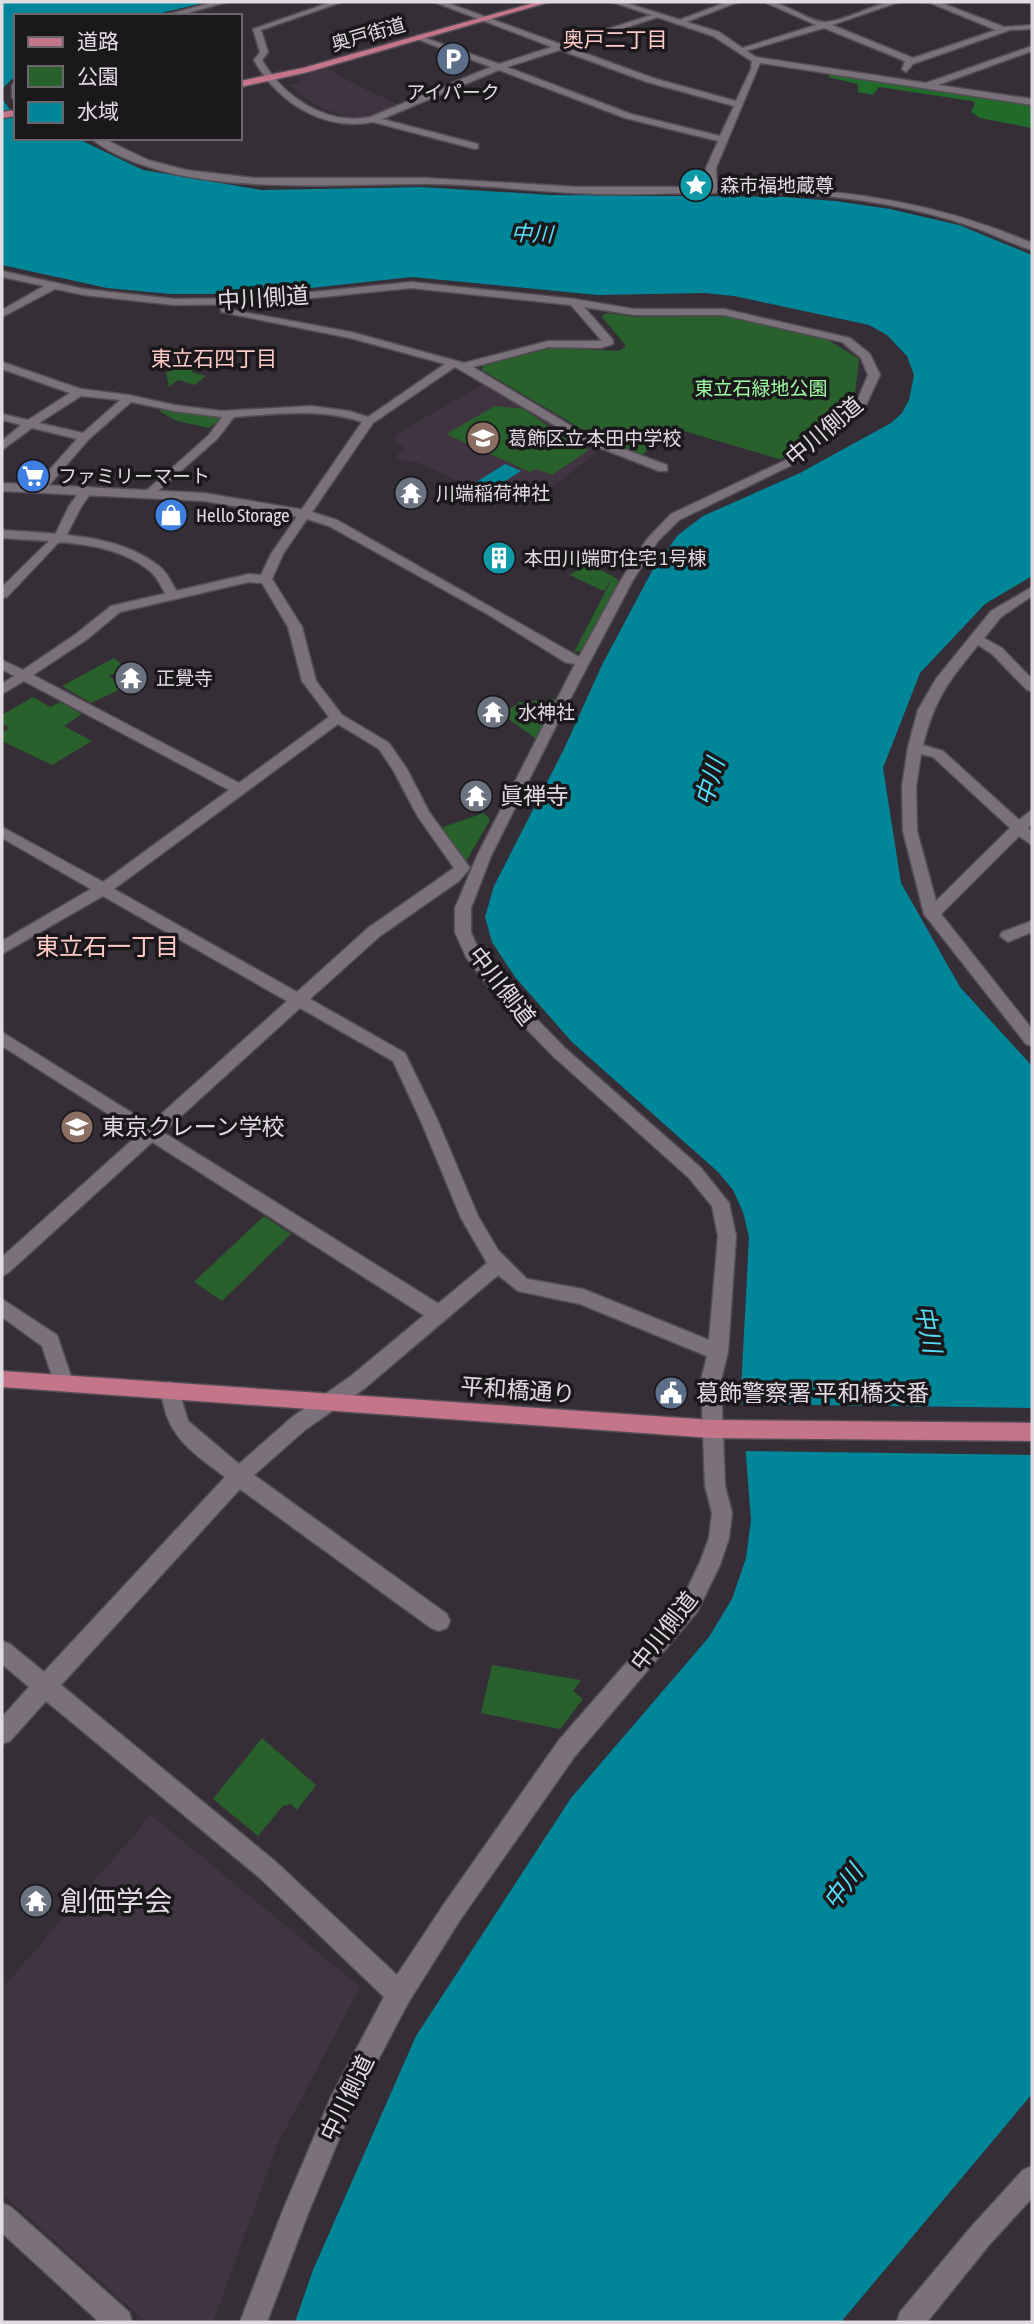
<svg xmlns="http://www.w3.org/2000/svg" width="1034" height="2324" viewBox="0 0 1034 2324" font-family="'Asap Condensed','Noto Sans JP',sans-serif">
<rect width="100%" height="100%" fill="#362e37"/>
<path fill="#413442" d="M 328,69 L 360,87 L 399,105 L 361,121 L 319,107 L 289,85 L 303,82 L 299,77 Z
M 484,384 L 527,407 L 563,433 L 598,452 L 552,487 L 495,498 L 417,462 L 397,460 L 396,456 L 406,448 L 394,442 L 395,435 Z
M 151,1815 L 360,1987 L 278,2143 L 213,2322 L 146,2322 L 2,2194 L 2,1989 Z"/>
<path fill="#28612c" d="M 607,313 L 636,317 L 686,316 L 686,313 L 726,316 L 828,340 L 859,359 L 855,394 L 811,432 L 793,455 L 779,459 L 674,428 L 642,455 L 585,431 L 482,370 L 483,365 L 552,348 L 619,351 L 626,346 L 603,318 L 602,316 Z
M 180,363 L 197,367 L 191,372 L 206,376 L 195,385 L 178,380 L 169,387 L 166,373 Z
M 495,406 L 524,409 L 560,435 L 589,450 L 552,475 L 537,469 L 530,472 L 446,434 Z
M 161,410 L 217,416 L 221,419 L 209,428 L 177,421 L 159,411 Z
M 587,563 L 616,578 L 621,585 L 583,651 L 574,652 L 612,579 L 605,590 L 601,590 L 570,575 Z
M 114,658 L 126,668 L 109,676 L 123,688 L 91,703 L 62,686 Z
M 33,697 L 50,707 L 60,702 L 82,714 L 64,726 L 92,741 L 52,765 L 2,741 L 2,733 L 9,728 L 2,723 L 2,715 Z
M 558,699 L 538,740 L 507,718 L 508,710 L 520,702 Z
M 484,813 L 490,820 L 465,863 L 440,828 Z
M 264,1216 L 291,1234 L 222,1301 L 194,1282 Z
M 492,1665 L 581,1680 L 573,1691 L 583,1699 L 560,1729 L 481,1713 Z
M 262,1738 L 316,1785 L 297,1810 L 291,1804 L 283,1806 L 258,1836 L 213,1799 Z"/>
<path fill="#206b29" d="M 832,74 L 1032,106 L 1032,128 L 980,118 L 971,112 L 975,103 L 972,101 L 879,87 L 873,95 L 858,92 L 858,84 L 828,77 Z"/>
<path fill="#008699" d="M 2,2 L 207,2 L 149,16 L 16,16 L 16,75 L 2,89 Z
M 2,99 L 16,117 L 16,138 L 76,138 L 143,170 L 262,190 L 421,187 L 552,195 L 783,197 L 835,201 L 890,209 L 959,225 L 1032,255 L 1032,576 L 985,604 L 920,673 L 883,768 L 901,883 L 960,987 L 1032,1066 L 1032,2094 L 841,2322 L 295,2322 L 313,2270 L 416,2036 L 571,1798 L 709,1637 L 732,1599 L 746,1558 L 751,1520 L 741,1391 L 749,1237 L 743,1212 L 733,1190 L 718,1172 L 572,1042 L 515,977 L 492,942 L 485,917 L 494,886 L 564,749 L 602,665 L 652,571 L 678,535 L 703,516 L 800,473 L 891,423 L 902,413 L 909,400 L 914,375 L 907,356 L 887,335 L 869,325 L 734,296 L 704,293 L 598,295 L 412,277 L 256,294 L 170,294 L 107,288 L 2,265 Z
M 505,464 L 521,471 L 489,491 L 473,484 Z"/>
<path fill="#362e37" d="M 739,1404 L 1032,1408 L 1032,1455 L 742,1451 Z"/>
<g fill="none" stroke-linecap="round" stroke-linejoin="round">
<defs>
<path id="minor" d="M 214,2 L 227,2 L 177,16 L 162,16 Z
M 331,2 L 342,2 L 261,30 L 268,52 L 262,60 C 283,97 327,126 370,117 L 491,67 L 417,39 L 417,35 L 499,64 L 552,47 L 434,2 L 445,2 L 560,44 L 658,13 L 658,17 L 568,47 L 653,78 L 736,101 L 751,69 L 752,60 L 756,57 L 926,83 L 1032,46 L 1032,51 L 938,85 L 1032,99 L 1032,105 L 760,63 L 716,168 L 717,187 C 826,185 932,200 1032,243 L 1032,250 C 1012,244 993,234 973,227 C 918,208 860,198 802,194 C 734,190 668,195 601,194 C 542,193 484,184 426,184 C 329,183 171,200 90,138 L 102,138 L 148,160 L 186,170 L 254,178 L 426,178 L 578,187 L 708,187 L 706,168 L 718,141 L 625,118 L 499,70 L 382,119 L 478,144 L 478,148 L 475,149 L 373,122 C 324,132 277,102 254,60 L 260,52 L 253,29 ZM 560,50 L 647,82 L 734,106 L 720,136 L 631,114 L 507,67 Z
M 727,2 L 738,2 L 681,24 L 674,22 Z
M 764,2 C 786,1 808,22 825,22 C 848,21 873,2 899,2 L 832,25 L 913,58 L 996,30 L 928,2 L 939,2 L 1004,27 L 1032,25 L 1032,29 L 1010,30 L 913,64 L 906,72 L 902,69 L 905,61 L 824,28 L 739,53 L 739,49 L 816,25 Z
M 16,82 L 16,101 L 12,98 L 12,85 Z
M 2,271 L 84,289 L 174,299 L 254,298 L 411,282 L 574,299 L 634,309 L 724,309 L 850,338 L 870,354 L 880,375 L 866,405 L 825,430 L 796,463 L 679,520 L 658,541 L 633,580 L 558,722 L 491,856 L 471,908 L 471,932 L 479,951 L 516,998 L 566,1049 L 701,1168 L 729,1203 L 736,1236 L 728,1352 L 721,1380 L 725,1486 L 732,1513 L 729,1538 L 720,1565 L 697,1612 L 575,1756 L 460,1920 L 408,2003 L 349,2115 L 309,2211 L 267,2322 L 240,2322 L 283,2210 L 331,2097 L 384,1997 L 260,1878 L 46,1701 L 10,1741 L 2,1744 L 2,1717 L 29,1687 L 2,1664 L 2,1641 L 10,1644 L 44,1672 L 225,1477 C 199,1457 171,1440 164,1406 C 162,1398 159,1392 163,1384 L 170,1382 L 177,1384 L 188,1421 L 239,1464 L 291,1418 L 351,1376 L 487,1263 L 461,1218 L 420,1119 L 393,1061 L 300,1008 L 8,1273 L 2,1276 L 2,1257 L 287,1001 L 103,896 L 2,954 L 2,941 L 91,889 L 2,838 L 2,827 L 103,882 L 229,790 L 24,681 L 2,694 L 2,684 L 14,676 L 2,669 L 2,660 L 23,670 L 76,634 L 111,606 L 249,574 L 261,575 L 271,554 L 362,422 C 321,408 277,414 234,417 L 217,439 L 150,498 L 146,497 L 146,491 L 209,435 L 222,417 L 174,411 L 131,402 L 89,439 L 43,492 L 35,492 L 35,486 L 77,439 L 32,428 L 2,450 L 2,441 L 21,425 L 2,420 L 2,414 L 28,420 L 70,393 L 2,369 L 2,362 L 81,389 L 129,395 L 174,405 L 221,411 L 311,406 L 349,411 L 368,417 L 445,364 L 350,338 L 221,312 L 221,308 L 351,332 L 464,363 L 548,341 L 602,341 L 571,305 L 411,288 L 254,304 L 174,305 L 84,295 L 55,289 L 2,317 L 2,310 L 44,286 L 2,277 ZM 584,307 L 634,315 L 724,315 L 842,342 L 861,358 L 868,375 L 857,401 L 817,426 L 788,459 L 671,514 L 647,539 L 621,580 L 579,657 L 337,520 L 312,512 L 373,423 L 455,367 L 580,440 L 659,471 L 667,471 L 667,465 L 588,436 L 473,367 L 548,347 L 601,348 L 613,344 L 613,340 ZM 81,396 L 120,400 L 83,433 L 39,423 ZM 307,519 L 329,526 L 489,615 L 565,662 L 575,664 L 477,856 L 455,908 L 455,932 L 466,957 L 504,1006 L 554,1057 L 689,1178 L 712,1206 L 718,1236 L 709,1340 L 583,1289 L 527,1279 L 498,1250 L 478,1216 L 437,1119 L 405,1053 L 310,999 L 380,936 L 459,881 L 470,868 L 429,812 L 407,769 L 389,743 L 342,715 L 316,681 L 302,627 L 272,579 L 283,554 ZM 249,582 L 262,583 L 288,627 L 302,681 L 329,717 L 239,783 L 33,675 L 86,640 L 120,612 ZM 338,724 L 379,749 L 393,770 L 418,817 L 454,868 L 368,928 L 297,992 L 114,889 ZM 498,1275 L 518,1291 L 580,1304 L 707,1356 L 701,1380 L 705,1486 L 712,1513 L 709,1538 L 700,1562 L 683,1598 L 559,1740 L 444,1904 L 397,1975 L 276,1862 L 61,1685 L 240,1489 L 431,1628 L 439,1631 L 447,1628 L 450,1621 L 447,1614 L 254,1475 L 305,1430 L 365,1388 Z
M 87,486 L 93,490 L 81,507 L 63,542 L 58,543 L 7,597 L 2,598 L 2,587 L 55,535 L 69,506 L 83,487 Z
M 1032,587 L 1032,596 L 1001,617 L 984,638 L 1002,648 L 1032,679 L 1032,691 L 1027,690 L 992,654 L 978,645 C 948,682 935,698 923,745 L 943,751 L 1019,820 L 1032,810 L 1032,823 L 1028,828 L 1032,832 L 1032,845 L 1019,836 L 941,914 L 1032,1029 L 1032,1046 L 1026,1044 L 924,914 L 903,831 L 902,787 L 908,747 L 918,710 L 936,679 L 991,611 ZM 921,754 L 933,757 L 1010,828 L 936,901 L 917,831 L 916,787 Z
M 1032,921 L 1032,932 L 1008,942 L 1000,936 L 1002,932 Z
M 2,1299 L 57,1335 L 73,1382 L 70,1388 L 63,1390 L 56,1388 L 42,1346 L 2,1317 Z
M 1032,2166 L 1032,2198 L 989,2245 L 927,2322 L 897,2322 L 900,2312 L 971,2227 L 1023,2170 Z
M 2,2203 L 11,2207 L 129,2312 L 132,2322 L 99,2322 L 2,2233 Z"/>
<path id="tertiary" d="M 612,2 L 623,2 L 719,32 L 760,60 L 753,62 L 713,36 Z
M 2,483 L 204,493 L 305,510 L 311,514 L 305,518 L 204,501 L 2,491 Z
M 2,530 C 52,534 118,533 159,566 C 167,572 172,583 177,592 L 171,596 L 166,595 C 161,587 158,578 151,572 C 113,539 49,542 2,538 Z
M 2,1032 L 439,1304 L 441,1310 L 439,1316 L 432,1318 L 425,1316 L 2,1046 Z"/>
<path id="primary" d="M 537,2 L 549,2 L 308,72 L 240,87 L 240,81 L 303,68 Z
M 16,110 L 16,116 L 2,118 L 2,112 Z
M 2,1371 L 712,1420 L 1032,1423 L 1032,1441 L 712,1438 L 2,1387 Z"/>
</defs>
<use href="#minor" stroke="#544d55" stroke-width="3"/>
<use href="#tertiary" stroke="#544d55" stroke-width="3"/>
<use href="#primary" stroke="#544d55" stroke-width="3"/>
<use href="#minor" fill="#7a717b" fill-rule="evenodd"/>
<use href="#tertiary" fill="#7a717b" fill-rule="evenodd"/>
<use href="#primary" fill="#c4758a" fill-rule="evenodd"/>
</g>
<defs>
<symbol id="parking-disc" viewBox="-11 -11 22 22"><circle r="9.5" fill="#5c6f8a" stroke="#1b181c"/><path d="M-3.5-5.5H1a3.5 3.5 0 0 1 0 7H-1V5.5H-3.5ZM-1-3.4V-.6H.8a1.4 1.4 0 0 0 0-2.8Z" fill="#fff"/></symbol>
<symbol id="sight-disc" viewBox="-11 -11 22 22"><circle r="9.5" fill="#0f9aa8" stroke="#1b181c"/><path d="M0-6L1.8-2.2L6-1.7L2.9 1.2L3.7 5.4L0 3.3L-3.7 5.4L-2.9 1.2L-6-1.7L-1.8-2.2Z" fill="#fff"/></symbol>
<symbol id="school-disc" viewBox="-11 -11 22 22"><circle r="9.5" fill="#8d6e63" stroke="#1b181c"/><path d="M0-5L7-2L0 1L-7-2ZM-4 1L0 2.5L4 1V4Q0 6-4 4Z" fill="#fff"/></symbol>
<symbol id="supermarket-disc" viewBox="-11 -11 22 22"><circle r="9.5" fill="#3f7fe0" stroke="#1b181c"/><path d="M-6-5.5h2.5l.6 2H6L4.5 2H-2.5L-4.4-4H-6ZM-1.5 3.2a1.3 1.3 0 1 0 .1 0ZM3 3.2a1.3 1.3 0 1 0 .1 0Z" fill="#fff"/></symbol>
<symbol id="temple-disc" viewBox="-11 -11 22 22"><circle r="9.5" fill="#6b7280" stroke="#1b181c"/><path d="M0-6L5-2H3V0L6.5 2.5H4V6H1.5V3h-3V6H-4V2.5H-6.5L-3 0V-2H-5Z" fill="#fff"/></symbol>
<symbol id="shop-disc" viewBox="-11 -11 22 22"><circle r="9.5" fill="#3f7fe0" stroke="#1b181c"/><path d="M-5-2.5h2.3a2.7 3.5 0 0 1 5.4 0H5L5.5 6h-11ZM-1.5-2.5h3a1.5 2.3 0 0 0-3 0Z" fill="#fff"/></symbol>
<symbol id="building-disc" viewBox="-11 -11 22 22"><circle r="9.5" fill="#0f9aa8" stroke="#1b181c"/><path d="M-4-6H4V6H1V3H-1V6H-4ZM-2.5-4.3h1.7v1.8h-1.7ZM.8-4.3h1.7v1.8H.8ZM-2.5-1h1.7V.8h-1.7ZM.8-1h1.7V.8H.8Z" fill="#fff"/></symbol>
<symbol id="university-disc" viewBox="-11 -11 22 22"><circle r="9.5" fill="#8d6e63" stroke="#1b181c"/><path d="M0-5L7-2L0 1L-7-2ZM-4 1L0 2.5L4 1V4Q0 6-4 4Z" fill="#fff"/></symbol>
<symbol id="civic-disc" viewBox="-11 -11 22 22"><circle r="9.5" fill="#5c6f8a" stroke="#1b181c"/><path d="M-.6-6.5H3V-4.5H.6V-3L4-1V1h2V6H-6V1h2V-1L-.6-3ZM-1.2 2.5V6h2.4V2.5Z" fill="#fff"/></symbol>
</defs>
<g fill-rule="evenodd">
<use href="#parking-disc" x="434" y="40" width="38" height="38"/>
<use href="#sight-disc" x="677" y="166" width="38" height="38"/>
<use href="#school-disc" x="464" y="419" width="38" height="38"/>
<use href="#supermarket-disc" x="14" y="457" width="38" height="38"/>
<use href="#temple-disc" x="392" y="474" width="38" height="38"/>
<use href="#shop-disc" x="152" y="496" width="38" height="38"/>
<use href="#building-disc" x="480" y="539" width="38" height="38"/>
<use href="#temple-disc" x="112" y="659" width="38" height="38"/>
<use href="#temple-disc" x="474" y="693" width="38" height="38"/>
<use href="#temple-disc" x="457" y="777" width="38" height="38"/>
<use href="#university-disc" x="58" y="1108" width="38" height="38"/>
<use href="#civic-disc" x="652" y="1374" width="38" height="38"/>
<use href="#temple-disc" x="17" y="1882" width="38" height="38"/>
</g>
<g text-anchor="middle" stroke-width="7" stroke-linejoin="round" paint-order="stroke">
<g font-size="19" fill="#e0dbe1" stroke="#1b181c">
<text transform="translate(368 34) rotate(-16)" y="7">奥戸街道</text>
</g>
<g font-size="19" fill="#e0dbe1" stroke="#1b181c" text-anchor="start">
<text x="453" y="99" text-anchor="middle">アイパーク</text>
<text x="720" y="192">森市福地蔵尊</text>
<text x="508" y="445">葛飾区立 本田中学校</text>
<text x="58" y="483">ファミリーマート</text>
<text x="436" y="500">川端稲荷神社</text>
<text x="196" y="522">Hello Storage</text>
<text x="524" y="565">本田川端町住宅 1号棟</text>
<text x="156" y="685">正覺寺</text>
<text x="518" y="719">水神社</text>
</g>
<g font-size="19" fill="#9cfca0" stroke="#1b181c">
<text x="761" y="395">東立石緑地公園</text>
</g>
<g font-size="21" fill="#ffcac6" stroke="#1b181c">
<text x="615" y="47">奥戸二丁目</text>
<text x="214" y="366">東立石四丁目</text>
</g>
<g font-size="21" font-style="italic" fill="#54e0fa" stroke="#1b181c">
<text transform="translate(532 234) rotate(2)" y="7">中川</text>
</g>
<g font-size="23" fill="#e0dbe1" stroke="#1b181c">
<text transform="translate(263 298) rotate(-4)" y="8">中川側道</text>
<text transform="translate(824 431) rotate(-40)" y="8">中川側道</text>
<text transform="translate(502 986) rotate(52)" y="8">中川側道</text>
<text transform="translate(518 1390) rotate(4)" y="8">平和橋通り</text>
<text transform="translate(664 1631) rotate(-52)" y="8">中川側道</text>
<text transform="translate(347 2098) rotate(-64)" y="8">中川側道</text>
</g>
<g font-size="23" fill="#e0dbe1" stroke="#1b181c" text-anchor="start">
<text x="500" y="804">眞禅寺</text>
<text x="102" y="1135">東京クレーン学校</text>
<text x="696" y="1401">葛飾警察署 平和橋交番</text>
</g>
<g font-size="24" font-style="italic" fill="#54e0fa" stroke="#1b181c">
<text transform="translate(710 782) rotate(-74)" y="8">中川</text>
<text transform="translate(928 1329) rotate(79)" y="8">中川</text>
<text transform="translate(843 1887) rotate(-53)" y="8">中川</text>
</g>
<g font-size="24" fill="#ffcac6" stroke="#1b181c">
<text x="107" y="955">東立石一丁目</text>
</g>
<g font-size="28" fill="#e0dbe1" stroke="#1b181c" text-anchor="start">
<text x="60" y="1911">創価学会</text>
</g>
</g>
<rect width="1034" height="2324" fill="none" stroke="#e0dbe1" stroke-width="7"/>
<rect x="14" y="14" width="228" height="126" fill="#1b181c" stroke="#6a666b" stroke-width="2"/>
<rect x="28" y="37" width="35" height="10" fill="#c4758a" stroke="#6a666b" stroke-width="2"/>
<text x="77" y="49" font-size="21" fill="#e0dbe1">道路</text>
<rect x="28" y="66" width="35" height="21" fill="#28612c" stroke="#6a666b" stroke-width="2"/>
<text x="77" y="84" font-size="21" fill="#e0dbe1">公園</text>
<rect x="28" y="102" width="35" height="21" fill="#008699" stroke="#6a666b" stroke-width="2"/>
<text x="77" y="119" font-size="21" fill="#e0dbe1">水域</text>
</svg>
